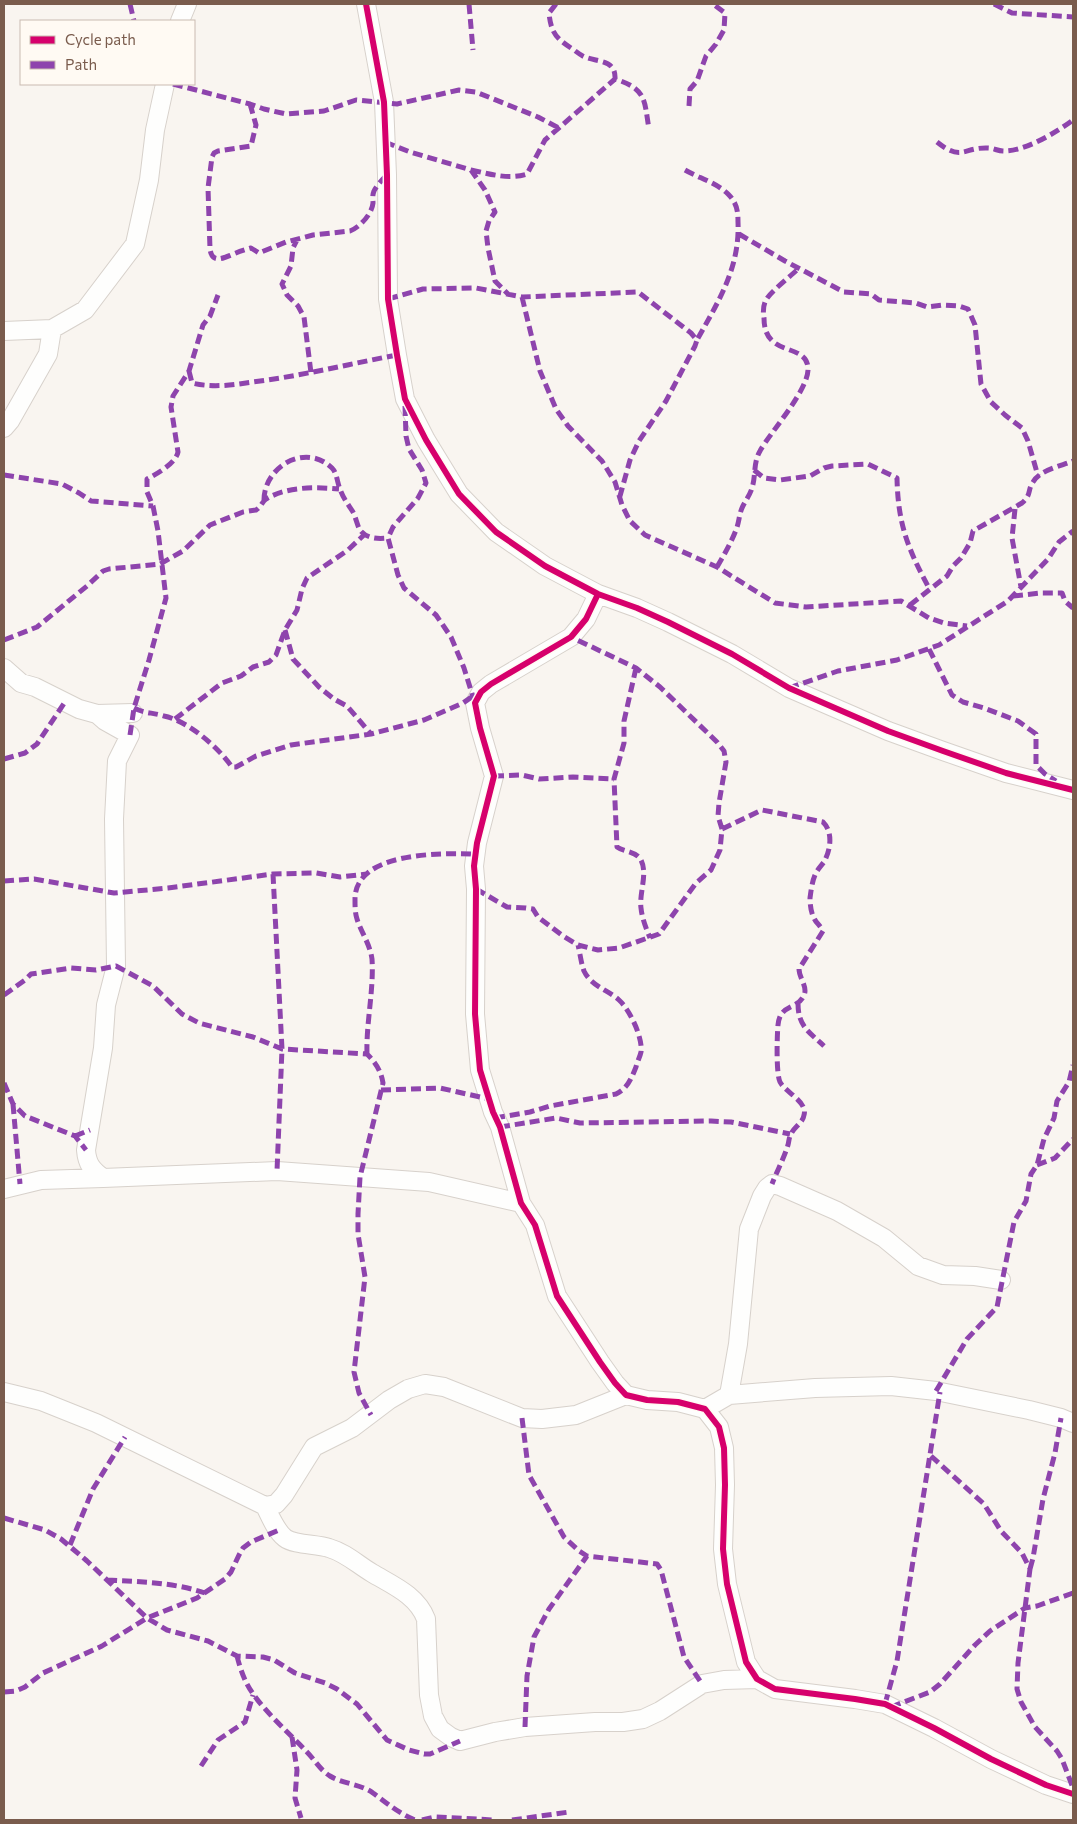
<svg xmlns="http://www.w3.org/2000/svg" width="1077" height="1824" viewBox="0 0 1077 1824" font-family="Commissioner,sans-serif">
<rect width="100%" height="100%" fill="#f9f5f0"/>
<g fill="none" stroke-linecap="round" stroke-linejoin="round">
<defs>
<path id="street" d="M 366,4 L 384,102 L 387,175 L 388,299 L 397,355 L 405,399 L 426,440 L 459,494 L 496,532 L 545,566 L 598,594 L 637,608 L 668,622 L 732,654 L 789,688 L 888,731 L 943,751 L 1006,773 L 1073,790
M 180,21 L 187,4
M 4,331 L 52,329 L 85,310 L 135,244 L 149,180 L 155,130 L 165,84
M 4,428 L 10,421 L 48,354 L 52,329
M 598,594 L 586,619 L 571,637 L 491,684 L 481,692 L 475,703 L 480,728 L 494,776 L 477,843 L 474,866 L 476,889 L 475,1014 L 480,1070 L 493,1112 L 500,1127 L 521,1203 L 535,1225 L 557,1296 L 600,1362 L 615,1383 L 626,1395 L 647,1400 L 678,1402 L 705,1409 L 719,1427 L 724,1448 L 725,1485 L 723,1549 L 727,1584 L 746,1662 L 757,1679 L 775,1689 L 855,1699 L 885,1704 L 934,1728 L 991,1759 L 1046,1785 L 1073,1794
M 4,668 L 21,683 L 35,687 L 79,709 L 97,714 L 105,721 L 130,735 L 117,761 L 114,819 L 116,966 L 106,1005 L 103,1048 L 86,1150 C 87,1164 92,1170 103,1178 L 277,1171 L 429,1182 L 521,1203
M 97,714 L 133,713
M 4,1189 L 41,1180 L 103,1178
M 4,1392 L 41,1401 L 96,1423 L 265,1506 L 276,1504 L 284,1495 L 314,1447 L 352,1428 L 389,1400 L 408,1389 L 425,1384 L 444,1387 L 522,1418 L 542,1419 L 576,1415 L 626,1395
M 729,1395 L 738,1344 L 749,1229 L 762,1196 L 767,1188 L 772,1184 L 780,1186 L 837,1211 L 884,1238 L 918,1266 L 943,1275 L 975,1276 L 1001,1280
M 705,1409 L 729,1395 L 815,1388 L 891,1386 L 936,1391 L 1029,1410 L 1061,1418 L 1073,1423
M 265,1506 C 270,1516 276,1531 285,1538 C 294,1545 317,1544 329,1548 C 346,1553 357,1564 372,1573 C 392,1585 417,1595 426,1619 L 429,1695 L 433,1716 L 440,1729 L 451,1737 L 460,1741 L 495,1732 L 525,1727 L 595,1722 L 623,1722 L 643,1719 L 660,1711 L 702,1684 L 724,1680 L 757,1679"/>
</defs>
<use href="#street" stroke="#d7d1cb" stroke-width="20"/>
<use href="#street" stroke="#fefefd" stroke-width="18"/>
<path stroke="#8e44ad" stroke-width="5" stroke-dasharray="10 5" stroke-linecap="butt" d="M 130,4 L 134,21
M 469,4 L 473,50
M 556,4 L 549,13 C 551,34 557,39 574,50 C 578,53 583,57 588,58 C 601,62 616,61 615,79 C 647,89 644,100 649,129
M 994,4 L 1012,13 L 1073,17
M 173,84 L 250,104 L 264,109 L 286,114 L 324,111 L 356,100 L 397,104 L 459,90 L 476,92 L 538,117 L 559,128
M 250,104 L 256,125 L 251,146 L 218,151 L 214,153 L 212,157 L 208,188 L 210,249 C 212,263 221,259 231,255 C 238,252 244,250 251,248 L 259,253 L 286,242 L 313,235 L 350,231 C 360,227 372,214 373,203 C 373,199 372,196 374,191 C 377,185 382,180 387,175
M 689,106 L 690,89 L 697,81 L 706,56 L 716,44 L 724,30 L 725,13 L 713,4
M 385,142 L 410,152 L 471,170 L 485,190 L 495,212 L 489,221 L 486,231 L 488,248 L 495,281 L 508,294
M 937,142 C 962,162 963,147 988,148 C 993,148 998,151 1003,151 C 1024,152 1057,132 1073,120
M 471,170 C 491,174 508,180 527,174 L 545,140 L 615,79
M 685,170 C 699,178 717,183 728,194 C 737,203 738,211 738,222 C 740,268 718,302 697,340
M 739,234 L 785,261 L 844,292 L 871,294 L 879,300 L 916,303 L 927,307 L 943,305 L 959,306 L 968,309 L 975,325 L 981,384 L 991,402 L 1005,415 L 1022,428 L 1028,441 L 1038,476
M 298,238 L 293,248 L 291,266 L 282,284 L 287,295 L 298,306 L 304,317 L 311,373
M 522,297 L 540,371 L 556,409 L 568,426 L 602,461 L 615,482 L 622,505 L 630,521 L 645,535 L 717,567 L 775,603 L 806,607 L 901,601 L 929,618 L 944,623 L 967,626
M 388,299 L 423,289 L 476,288 L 522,297 L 638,292 L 691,333 L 697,340 L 695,346 L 666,401 L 639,441 L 630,460 L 620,496
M 189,371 L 192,383 C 213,388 232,385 253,382 C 301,376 349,364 397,355
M 405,406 L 406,436 L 409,449 L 422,470 L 426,483 L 418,498 L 393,527 L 388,538 L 398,575 L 404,588 L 436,615 L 451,637 L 464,668 L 474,700
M 754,470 L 764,478 L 780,480 L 810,476 L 824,468 L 832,466 L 868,464 L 897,478 C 898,525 908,549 930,590
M 4,475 L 62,484 L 79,493 L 91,501 L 153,506
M 264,500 C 264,467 305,442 332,468 C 337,473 337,482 340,489 C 343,498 348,504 353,512 C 356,518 357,525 360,530 C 367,539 378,539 388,538
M 1015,509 L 1012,538 L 1021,587
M 717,567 C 724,555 731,543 736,530 C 739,523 739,515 742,508 C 745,501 750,495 752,488 C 756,476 753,463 760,451 C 771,431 810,389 808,367 C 805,342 764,358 764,318 C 763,313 763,305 766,300 C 770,292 791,276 799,268
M 1013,596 L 1041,593 L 1062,593 L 1065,601 L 1073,608
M 910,605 L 947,576 L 953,566 L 961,558 L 970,543 L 973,531 L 1022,503 C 1032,494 1027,491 1033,482 C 1040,470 1061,466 1073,461
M 285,630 L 293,659 L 319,687 L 334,699 L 347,706 L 371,734
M 4,640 L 37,627 L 87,586 L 103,571 L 109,569 L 160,564 L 183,551 L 210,525 L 243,512 L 256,510 C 261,507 262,502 266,499 C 288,486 316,487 339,489
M 929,649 L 952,695 L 963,702 L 984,708 L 1018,721 L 1036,734 L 1036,765 L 1045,774 L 1056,781
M 636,668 L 624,721 L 624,743 L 614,779 L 617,847 C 624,852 636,851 641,860 C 648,874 639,893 641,908 C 642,918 646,928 650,938
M 789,688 L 838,671 L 897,660 L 939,645 L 1008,601 L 1048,559 L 1059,542 L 1073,531
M 134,708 C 146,714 151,712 164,716 C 188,721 218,747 232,767 L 236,767 L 256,756 L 291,745 L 371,734 L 424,720 L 463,703 L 473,696
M 175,719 L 222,683 L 241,676 L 253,667 L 269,662 L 276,655 L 285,630 L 297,610 L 302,589 L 307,578 L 348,550 L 365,534
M 130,735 L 134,708 L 149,660 L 166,598 L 158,531 L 153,506 L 147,492 L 147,479 C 157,474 176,463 178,452 L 171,407 L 173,396 L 189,371 L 203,325 L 210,316 L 218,295
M 4,759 L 25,753 L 37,744 L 65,702
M 494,776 L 522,775 L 539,779 L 573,777 L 614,779
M 722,829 L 762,810 L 823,822 C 833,832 831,849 824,862 C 821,866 817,870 815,875 C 812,882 811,891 810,898 C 810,904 811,913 814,918 C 816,923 820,925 823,931 L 799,969 C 799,978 808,987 804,995 C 798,1010 780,1003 778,1025 C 777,1036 776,1074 780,1082 C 785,1092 808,1102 804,1115 C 803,1123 794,1127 791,1134 C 789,1137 789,1141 788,1145 C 784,1158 777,1171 772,1184
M 273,874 L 282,1049 L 277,1171
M 4,881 L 34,879 L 114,893 L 168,888 L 273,874 L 316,873 L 340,877 L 367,874
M 476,889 L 507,907 L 526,908 L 533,909 L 538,917 L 563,936 L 578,945 L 598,950 L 619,948 L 659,934 L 696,883 L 711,870 L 720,850 L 722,829 L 718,816 L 719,803 L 726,762 L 724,751 L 717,742 L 660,687 L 636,668 L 571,637
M 4,995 L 25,980 L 31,974 L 71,968 L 96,970 L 116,966 L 153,986 L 182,1014 L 199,1023 L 253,1037 L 282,1049 L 367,1054 C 376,1063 381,1071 383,1083 L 360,1177 L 358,1214 L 358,1234 L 365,1277 L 354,1372 L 359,1393 L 371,1415
M 798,1003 C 798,1026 808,1031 824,1046
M 367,1054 C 366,1023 374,990 372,959 C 370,944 361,932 357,919 C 355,913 355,906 355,900 C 354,851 443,853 475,854
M 4,1083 L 13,1104 L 25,1116 L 75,1136 L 86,1150
M 381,1090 L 440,1088 L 489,1099
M 13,1104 L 20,1184
M 495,1118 L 530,1112 L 550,1106 L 616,1094 C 628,1088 631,1079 636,1067 C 637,1062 640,1057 641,1052 C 643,1038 630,1010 619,1000 C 608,990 591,986 584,971 C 581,963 580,953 578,945
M 500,1127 L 556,1118 L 580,1123 L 711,1121 L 731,1122 L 790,1134
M 75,1136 L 90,1130
M 1037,1165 L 1055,1158 L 1073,1139
M 936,1391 L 967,1339 L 997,1307 L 1014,1222 L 1026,1201 L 1031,1174 L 1037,1165 L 1044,1139 L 1054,1118 L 1057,1101 L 1069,1082 L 1073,1065
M 522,1418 L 529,1475 L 564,1537 L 579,1551 L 587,1556 L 657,1564 L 661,1570 L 684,1657 L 702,1684
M 931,1456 L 984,1504 L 1001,1531 L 1022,1553 L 1030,1569 L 1018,1663 L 1017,1689 L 1021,1702 L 1035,1727 L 1057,1751 L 1062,1759 L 1073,1788
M 4,1518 L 45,1530 L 61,1539 L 87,1561 L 147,1618 L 167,1630 L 208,1641 L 237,1656 L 263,1657 L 274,1660 L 295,1673 L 325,1683 L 337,1689 L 357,1704 L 387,1740 L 409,1750 L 424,1754 L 430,1754 L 460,1741
M 70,1545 L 93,1489 L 125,1437
M 1030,1569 L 1033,1558 L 1043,1499 L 1055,1453 L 1061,1418
M 107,1580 C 141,1582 172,1582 205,1593
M 237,1656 C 239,1664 242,1674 246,1682 C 257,1705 288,1732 306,1751 C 315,1760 320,1770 330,1776 C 343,1784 361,1784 373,1793 C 387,1803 398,1813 415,1820
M 4,1692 L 16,1691 L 25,1687 L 43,1673 L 102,1646 L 147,1618 L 197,1598 L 225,1579 L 231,1572 L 239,1555 L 243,1548 L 251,1542 L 279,1530
M 885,1704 L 897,1661 L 940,1392
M 891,1707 L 930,1692 L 940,1684 L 975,1645 L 990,1631 L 1019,1612 L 1025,1608 L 1037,1606 L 1073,1593
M 525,1727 L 527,1676 L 534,1637 L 549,1609 L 587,1556
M 292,1737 L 297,1770 L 295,1798 L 301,1818
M 201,1766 L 218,1740 L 245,1722 L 253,1695
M 422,1820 L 435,1817 L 494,1820
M 512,1820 L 569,1812"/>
<defs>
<path id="cycleway" d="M 366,4 L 384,102 L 387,175 L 388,299 L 397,355 L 405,399 L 426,440 L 459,494 L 496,532 L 545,566 L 598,594 L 637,608 L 668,622 L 732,654 L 789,688 L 888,731 L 943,751 L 1006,773 L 1073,790
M 598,594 L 586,619 L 571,637 L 491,684 L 481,692 L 475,703 L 480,728 L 494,776 L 477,843 L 474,866 L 476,889 L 475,1014 L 480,1070 L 493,1112 L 500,1127 L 521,1203 L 535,1225 L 557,1296 L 600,1362 L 615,1383 L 626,1395 L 647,1400 L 678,1402 L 705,1409 L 719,1427 L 724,1448 L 725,1485 L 723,1549 L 727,1584 L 746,1662 L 757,1679 L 775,1689 L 855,1699 L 885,1704 L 934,1728 L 991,1759 L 1046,1785 L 1073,1794"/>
</defs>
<use href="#cycleway" stroke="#fffaf3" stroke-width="9"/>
<use href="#cycleway" stroke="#d6006c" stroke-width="6"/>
</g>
<rect width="1077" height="1824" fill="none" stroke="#7a5c4d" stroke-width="10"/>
<rect x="20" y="20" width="175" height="65" fill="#fffaf3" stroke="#cabbb1"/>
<rect x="30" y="36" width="25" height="8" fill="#d6006c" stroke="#cabbb1"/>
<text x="65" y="45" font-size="15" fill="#7a5c4d">Cycle path</text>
<rect x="30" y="61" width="25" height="8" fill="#8e44ad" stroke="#cabbb1"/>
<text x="65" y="70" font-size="15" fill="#7a5c4d">Path</text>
</svg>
